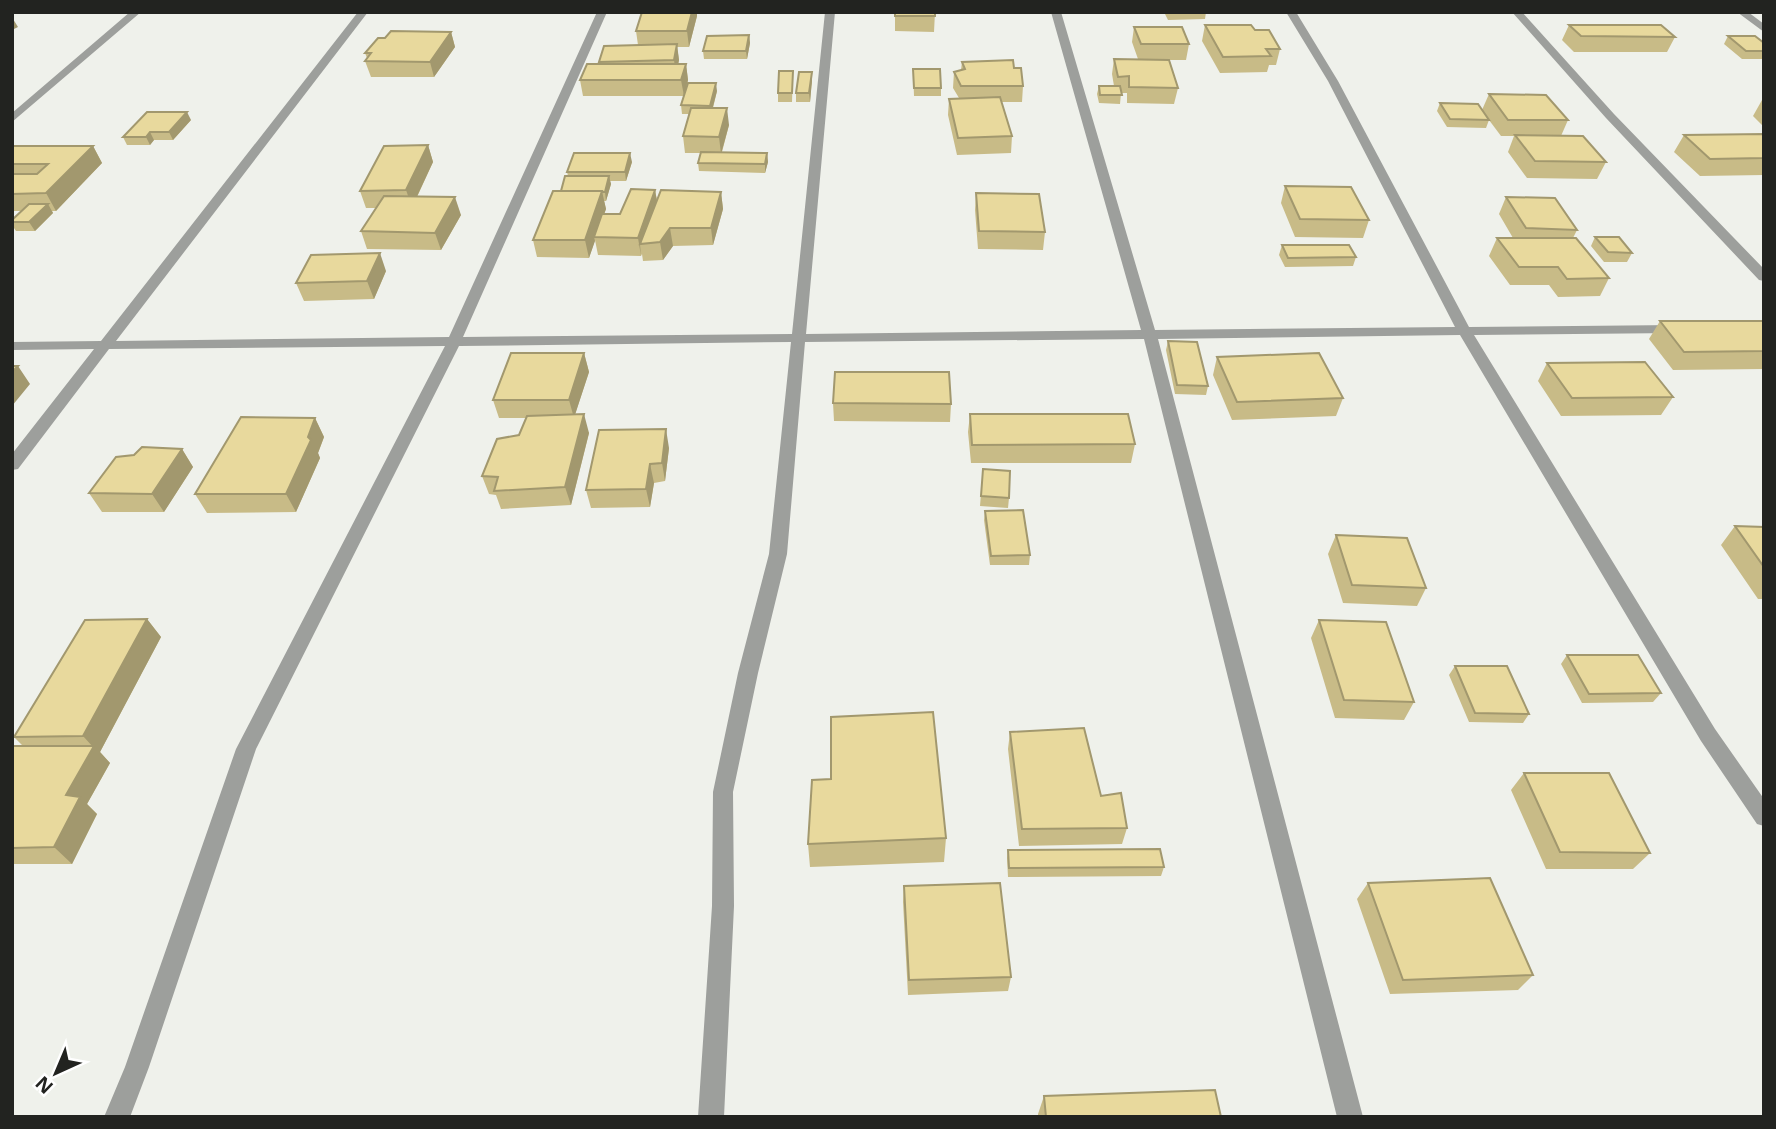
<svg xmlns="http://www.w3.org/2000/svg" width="1776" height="1129" viewBox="0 0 1776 1129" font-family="'Noto Sans',sans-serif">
<rect width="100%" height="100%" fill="#eff1eb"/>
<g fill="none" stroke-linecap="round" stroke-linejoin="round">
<path fill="#9d9f9c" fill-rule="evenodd" d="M 130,12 L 141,12 L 12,122 L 12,113 Z
M 358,12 L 368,12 L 116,341 L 449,337 L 597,12 L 607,12 L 463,337 L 792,334 L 825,12 L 835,12 L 806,334 L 1141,330 L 1051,12 L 1061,12 L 1155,330 L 1455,327 L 1328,81 L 1286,12 L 1296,12 L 1338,81 L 1469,327 L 1676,325 L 1683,329 L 1676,333 L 1474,335 L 1715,729 L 1764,799 L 1764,826 L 1757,824 L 1701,741 L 1460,335 L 1158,339 L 1363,1117 L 1337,1117 L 1144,339 L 805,342 L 787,554 L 758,673 L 733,792 L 734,906 L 724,1117 L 698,1117 L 712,906 L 713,792 L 738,673 L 769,554 L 791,342 L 459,346 L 256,749 L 149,1067 L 130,1117 L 104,1117 L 125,1067 L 236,749 L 445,346 L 109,349 L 18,469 L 12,470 L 12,454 L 94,349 L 12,350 L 12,342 L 101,341 Z
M 1512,12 L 1522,12 L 1614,114 L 1764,269 L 1764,281 L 1759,280 L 1606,118 Z
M 1737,12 L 1748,12 L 1764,24 L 1764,32 Z"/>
</g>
<path fill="#c8bb87" d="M 193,12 L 244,12 L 243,13 L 193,13 Z
M 642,12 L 717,12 L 697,13 L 697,16 L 689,47 L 677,47 L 679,60 L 678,64 L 686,64 L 688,80 L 684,96 L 583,96 L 580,80 L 599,64 L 599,62 L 638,45 L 636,31 Z
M 895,12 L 935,12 L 934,32 L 895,31 Z
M 1164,12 L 1206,12 L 1205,19 L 1168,20 Z
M 1205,25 L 1255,30 L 1280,49 L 1276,65 L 1269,65 L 1267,72 L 1220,73 L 1202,41 Z
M 1569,25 L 1675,37 L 1667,52 L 1574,52 L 1562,40 Z
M 1134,27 L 1189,44 L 1186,60 L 1169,60 L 1178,88 L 1174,104 L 1127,103 L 1127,93 L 1121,93 L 1120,104 L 1099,103 L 1097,94 L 1099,86 L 1114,86 L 1112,74 L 1114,59 L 1138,59 L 1132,42 Z
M 451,32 L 455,47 L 434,77 L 371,77 L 365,61 L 367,58 L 365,53 L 385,38 Z
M 749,35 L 750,43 L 747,59 L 704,59 L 703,51 Z
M 1728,36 L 1764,43 L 1764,59 L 1742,59 L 1724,44 Z
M 962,62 L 1014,68 L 1023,86 L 1022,102 L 1001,102 L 1012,136 L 1011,153 L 957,155 L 948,115 L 949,99 L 959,98 L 953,88 L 954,72 L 961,70 Z
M 913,69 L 941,88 L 941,96 L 914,96 Z
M 793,71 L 792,102 L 778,102 L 778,93 Z
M 812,80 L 810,102 L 796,102 L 796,93 Z
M 717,91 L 713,108 L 729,125 L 722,152 L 767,153 L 768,162 L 765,173 L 699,171 L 698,163 L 701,153 L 685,153 L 683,136 L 689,114 L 682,114 L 681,105 Z
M 1489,94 L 1568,120 L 1561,136 L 1606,162 L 1597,179 L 1527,178 L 1508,152 L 1514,136 L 1501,136 L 1489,120 L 1486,128 L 1447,127 L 1437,111 L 1440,103 L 1482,110 Z
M 1762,100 L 1764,100 L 1764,127 L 1753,116 Z
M 191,120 L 173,140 L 154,140 L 150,145 L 127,145 L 123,137 Z
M 1764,134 L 1764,175 L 1700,176 L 1674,152 L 1684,135 Z
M 428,145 L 433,162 L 417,197 L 461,215 L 441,250 L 367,249 L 361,231 L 376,208 L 366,208 L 360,191 Z
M 12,146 L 93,146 L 102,163 L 56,211 L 52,211 L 53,213 L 35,231 L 16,231 L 12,225 L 12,220 L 22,211 L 12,211 Z
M 632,162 L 626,181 L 610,181 L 611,184 L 606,201 L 604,201 L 606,209 L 604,214 L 620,214 L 655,190 L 657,200 L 721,192 L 723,209 L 713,245 L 673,246 L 663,260 L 643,261 L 642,254 L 641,256 L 598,255 L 595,240 L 589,258 L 537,257 L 533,240 L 561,191 L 568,176 L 567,172 Z
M 1285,186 L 1369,220 L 1363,238 L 1295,237 L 1281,203 Z
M 976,193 L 1045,232 L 1043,250 L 978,249 L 975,210 Z
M 1506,197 L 1577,230 L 1573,238 L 1609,278 L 1600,296 L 1558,297 L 1549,285 L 1510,285 L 1489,256 L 1497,238 L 1513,238 L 1499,214 Z
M 1595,237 L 1632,253 L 1627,262 L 1604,262 L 1591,246 Z
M 1282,245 L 1356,257 L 1353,266 L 1285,267 L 1279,255 Z
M 386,271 L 374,299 L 304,301 L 296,283 Z
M 1660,321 L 1764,321 L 1764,369 L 1673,370 L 1649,339 Z
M 1168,341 L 1208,386 L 1206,395 L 1175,394 L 1166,350 Z
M 584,353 L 589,372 L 575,414 L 589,433 L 571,505 L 501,509 L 496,495 L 489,494 L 482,476 L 519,435 L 526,418 L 499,418 L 493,400 Z
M 1217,357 L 1343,398 L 1336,416 L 1232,420 L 1213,375 Z
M 1547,363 L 1673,397 L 1661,415 L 1561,416 L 1538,381 Z
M 833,403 L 951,404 L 950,422 L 834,421 Z
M 970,414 L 1135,444 L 1131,463 L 971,463 L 968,432 Z
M 315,418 L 324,437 L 318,453 L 320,458 L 296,512 L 207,513 L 195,494 Z
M 669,448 L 665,481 L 654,483 L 650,507 L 591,508 L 586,490 Z
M 182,449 L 193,467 L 164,512 L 102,512 L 89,493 Z
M 983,469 L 1009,498 L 1008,508 L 980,506 Z
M 985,511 L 1030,555 L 1029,565 L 990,565 L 984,520 Z
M 1735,526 L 1764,527 L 1764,599 L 1758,599 L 1721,545 Z
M 1336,535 L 1426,588 L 1417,606 L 1343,603 L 1328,554 Z
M 147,619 L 161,637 L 100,752 L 110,763 L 87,804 L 97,814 L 72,864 L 12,864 L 12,746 L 23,746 L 14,737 Z
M 1319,620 L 1414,702 L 1404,720 L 1335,718 L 1311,638 Z
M 1567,655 L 1661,693 L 1653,702 L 1582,703 L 1561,664 Z
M 1455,666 L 1529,714 L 1523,723 L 1469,722 L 1449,675 Z
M 1010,732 L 1101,796 L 1127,828 L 1122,844 L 1019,846 L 1008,749 Z
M 1524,773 L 1650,853 L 1633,869 L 1546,869 L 1511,790 Z
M 946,838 L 944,862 L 810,867 L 808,844 Z
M 1008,850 L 1164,867 L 1161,876 L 1008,877 L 1007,858 Z
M 1368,883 L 1533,975 L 1518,990 L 1390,994 L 1357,899 Z
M 904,886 L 1011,977 L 1008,991 L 908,995 L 903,902 Z
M 1044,1096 L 1221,1117 L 1038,1117 L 1038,1114 Z"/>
<path fill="#a2986e" d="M 692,12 L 697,12 L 697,16 L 689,47 L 687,31 Z
M 12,19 L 13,19 L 18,27 L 12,30 Z
M 451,32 L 455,47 L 434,77 L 430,62 Z
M 749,35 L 750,43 L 747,59 L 746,51 Z
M 677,44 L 679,60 L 676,76 L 674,60 Z
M 686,64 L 688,80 L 684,96 L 681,80 Z
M 812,72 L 812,80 L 810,102 L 809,93 Z
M 716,83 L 717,91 L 711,114 L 710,106 Z
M 727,108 L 729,125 L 721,154 L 719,137 Z
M 187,112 L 191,120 L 173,140 L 169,132 Z
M 150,132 L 154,140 L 150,145 L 146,137 Z
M 428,145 L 433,162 L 412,207 L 406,190 Z
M 93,146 L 102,163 L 56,211 L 46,193 Z
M 630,153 L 632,162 L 626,181 L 625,172 Z
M 767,153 L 768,162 L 765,173 L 765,164 Z
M 609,176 L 611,184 L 606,201 L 605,192 Z
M 655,190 L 658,207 L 640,244 L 641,256 L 638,238 Z
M 602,191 L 606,209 L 596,237 L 594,237 L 595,241 L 589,258 L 585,240 Z
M 721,192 L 723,209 L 713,245 L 711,228 Z
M 455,197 L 461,215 L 441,250 L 435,233 Z
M 48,204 L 53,213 L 35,231 L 29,222 Z
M 670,228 L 673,246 L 663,260 L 660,242 Z
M 380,253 L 386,271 L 374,299 L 367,281 Z
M 584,353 L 589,372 L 574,418 L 569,400 Z
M 18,366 L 30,384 L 12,406 L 12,372 Z
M 584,414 L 589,433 L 571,505 L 565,487 Z
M 315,418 L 324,437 L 318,453 L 320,458 L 296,512 L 286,494 Z
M 666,429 L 669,448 L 665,481 L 662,463 Z
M 182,449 L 193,467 L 164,512 L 152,494 Z
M 650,464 L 654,483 L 650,507 L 646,489 Z
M 147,619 L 161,637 L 100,752 L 110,763 L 87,804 L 97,814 L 72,864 L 54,847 L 66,795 L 93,747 L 83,736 Z"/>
<path fill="#e8d99d" stroke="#a2986e" stroke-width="2" d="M 642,12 L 692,12 L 687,31 L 636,31 Z
M 895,12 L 935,12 L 935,16 L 895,16 Z
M 1205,25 L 1251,25 L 1255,30 L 1269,30 L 1280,49 L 1266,49 L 1271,56 L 1223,57 Z
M 1569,25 L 1661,25 L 1675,37 L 1581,36 Z
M 1134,27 L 1182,27 L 1189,44 L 1141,44 Z
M 391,31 L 451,32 L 430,62 L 365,61 L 371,53 L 365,53 L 378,38 L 385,38 Z
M 749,35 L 746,51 L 703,51 L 707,36 Z
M 1728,36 L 1755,36 L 1764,43 L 1764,51 L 1746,51 Z
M 677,44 L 674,60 L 599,62 L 604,46 Z
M 1114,59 L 1169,60 L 1178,88 L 1129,87 L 1129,76 L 1118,77 Z
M 1013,60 L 1014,68 L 1021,68 L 1023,86 L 961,86 L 954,72 L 965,69 L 962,62 Z
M 587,64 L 686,64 L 681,80 L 580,80 Z
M 913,69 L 940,69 L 941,88 L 914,88 Z
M 779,71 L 793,71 L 792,93 L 778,93 Z
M 799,72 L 812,72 L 809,93 L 796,93 Z
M 688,83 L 716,83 L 710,106 L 681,105 Z
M 1099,86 L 1120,86 L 1122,95 L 1100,95 Z
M 1489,94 L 1546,95 L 1568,120 L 1508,120 Z
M 1000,97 L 1012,136 L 958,138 L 949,99 Z
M 1440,103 L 1478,104 L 1489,120 L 1450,119 Z
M 691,108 L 727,108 L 719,137 L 683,136 Z
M 147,112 L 187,112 L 169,132 L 150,132 L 146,137 L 123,137 Z
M 1764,134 L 1764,158 L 1710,159 L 1684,135 Z
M 1515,135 L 1583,136 L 1606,162 L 1535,161 Z
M 428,145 L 406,190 L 360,191 L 384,146 Z
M 12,146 L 93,146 L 46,193 L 12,194 L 12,174 L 37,174 L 48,164 L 12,164 Z
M 701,152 L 767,153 L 765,164 L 698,163 Z
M 574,153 L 630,153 L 625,172 L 567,172 Z
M 565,176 L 609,176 L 605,192 L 602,192 L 602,191 L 561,191 Z
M 1285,186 L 1351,187 L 1369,220 L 1300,219 Z
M 631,189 L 655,190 L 638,238 L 594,237 L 602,214 L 620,214 Z
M 661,190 L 721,192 L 711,228 L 670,228 L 660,242 L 640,244 Z
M 553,191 L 602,191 L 585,240 L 533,240 Z
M 976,193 L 1039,194 L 1045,232 L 979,231 Z
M 384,196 L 455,197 L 435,233 L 361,231 Z
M 1506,197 L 1555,198 L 1577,230 L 1526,228 Z
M 29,204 L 48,204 L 29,222 L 12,222 L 12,220 Z
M 1595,237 L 1619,237 L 1632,253 L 1608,252 Z
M 1497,238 L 1576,238 L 1609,278 L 1567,279 L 1558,267 L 1519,267 Z
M 1282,245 L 1349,245 L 1356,257 L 1288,258 Z
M 380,253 L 367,281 L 296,283 L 311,255 Z
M 1660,321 L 1764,321 L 1764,351 L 1684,352 Z
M 1168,341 L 1197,342 L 1208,386 L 1177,385 Z
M 511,353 L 584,353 L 569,400 L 493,400 Z
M 1319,353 L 1343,398 L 1237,402 L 1217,357 Z
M 1645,362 L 1673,397 L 1572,398 L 1547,363 Z
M 12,366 L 18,366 L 12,372 Z
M 835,372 L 949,372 L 951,404 L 833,403 Z
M 584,414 L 565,487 L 494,491 L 498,477 L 482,476 L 497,439 L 519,435 L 527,416 Z
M 970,414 L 1128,414 L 1135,444 L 972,445 Z
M 241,417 L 315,418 L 308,437 L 311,440 L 286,494 L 195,494 Z
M 666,429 L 662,463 L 650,464 L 646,489 L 586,490 L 599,430 Z
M 142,447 L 182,449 L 152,494 L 89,493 L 116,457 L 134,455 Z
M 983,469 L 1010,471 L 1009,498 L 981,496 Z
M 1023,510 L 1030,555 L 991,556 L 985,511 Z
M 1735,526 L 1764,527 L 1764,567 Z
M 1336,535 L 1407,538 L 1426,588 L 1352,585 Z
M 147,619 L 83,736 L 14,737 L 85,620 Z
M 1319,620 L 1386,622 L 1414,702 L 1344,700 Z
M 1567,655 L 1638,655 L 1661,693 L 1589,694 Z
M 1455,666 L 1507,666 L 1529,714 L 1475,713 Z
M 933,712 L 946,838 L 808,844 L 812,780 L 831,779 L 831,717 Z
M 1084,728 L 1101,796 L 1121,793 L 1127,828 L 1022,829 L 1010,732 Z
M 12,746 L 94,746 L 66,795 L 80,797 L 54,847 L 12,848 Z
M 1524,773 L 1609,773 L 1650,853 L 1560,852 Z
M 1160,849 L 1164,867 L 1009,868 L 1008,850 Z
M 1490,878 L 1533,975 L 1403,980 L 1368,883 Z
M 1000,883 L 1011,977 L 909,980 L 904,886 Z
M 1215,1090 L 1221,1117 L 1046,1117 L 1044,1096 Z"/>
<rect width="1776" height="1129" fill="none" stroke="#222320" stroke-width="28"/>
<g transform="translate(56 1073) rotate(224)" stroke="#ffffff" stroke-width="5" paint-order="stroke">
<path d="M0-5L12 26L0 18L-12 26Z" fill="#222320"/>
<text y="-10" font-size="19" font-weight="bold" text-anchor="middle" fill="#222320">N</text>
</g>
</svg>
